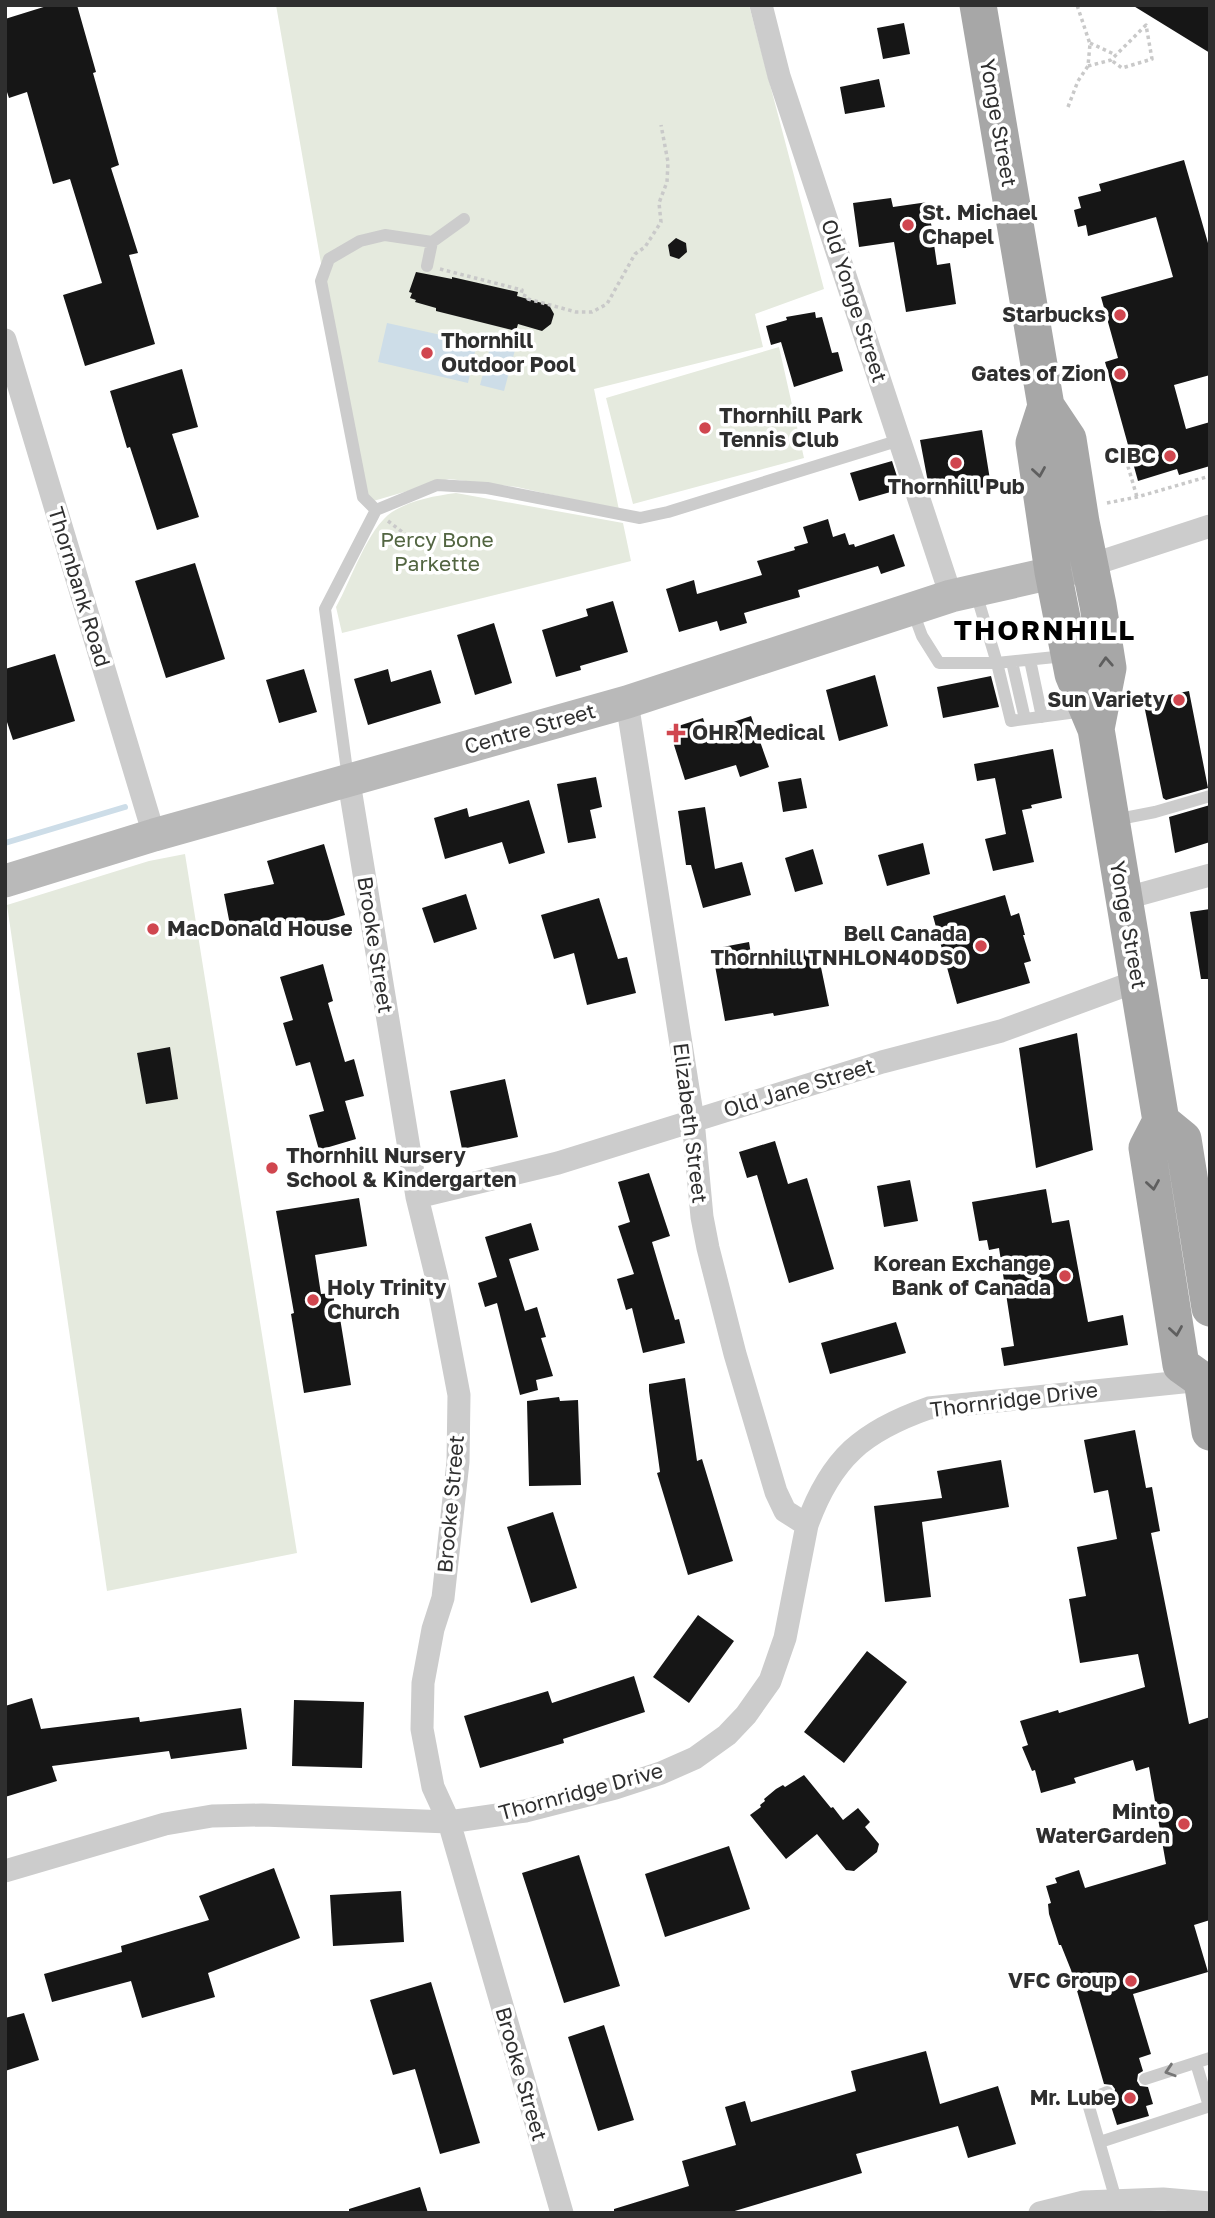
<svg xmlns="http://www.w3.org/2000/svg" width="1215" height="2218" viewBox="0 0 1215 2218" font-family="'Golos Text',sans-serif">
<rect width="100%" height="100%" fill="#fff"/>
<path fill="#e5eade" d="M 276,5 L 749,5 L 824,289 L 755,314 L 763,347 L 594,389 L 619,510 L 517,487 L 449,479 L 363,504 Z
M 779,347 L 804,458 L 633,504 L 606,398 Z
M 456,493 L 623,523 L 631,561 L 342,633 L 336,607 C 351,581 367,529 392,512 C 411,500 434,496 456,493 Z
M 185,854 L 297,1553 L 107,1591 L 7,905 L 149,861 Z"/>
<path fill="#cddde8" d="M 387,323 L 477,343 L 468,383 L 378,362 Z
M 491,344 L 515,350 L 504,391 L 480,385 Z"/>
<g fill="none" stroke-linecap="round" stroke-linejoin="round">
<path stroke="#cddde8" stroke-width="6" d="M 5,843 L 125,807"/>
</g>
<path fill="#161616" d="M 50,5 L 77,5 L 96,72 L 93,73 L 119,165 L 111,168 L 138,253 L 129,255 L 155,344 L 85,366 L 63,295 L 102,283 L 70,179 L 53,184 L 27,92 L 9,98 L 5,86 L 5,19 Z
M 1132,5 L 1210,5 L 1210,53 Z
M 904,23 L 910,54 L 883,59 L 877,28 Z
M 879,79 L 885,107 L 845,114 L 840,87 Z
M 1184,160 L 1210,250 L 1210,375 L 1174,385 L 1186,429 L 1210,422 L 1210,466 L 1179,475 L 1177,469 L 1138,481 L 1105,362 L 1118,358 L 1101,297 L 1173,277 L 1156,217 L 1088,236 L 1086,225 L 1078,227 L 1074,210 L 1081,208 L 1078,197 L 1101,191 L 1099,184 Z
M 891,198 L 893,207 L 928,202 L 937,265 L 950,263 L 956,304 L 906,312 L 894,242 L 859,247 L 853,203 Z
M 676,238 L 686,243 L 687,252 L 679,259 L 670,256 L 668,245 Z
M 416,272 L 452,279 L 452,277 L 518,292 L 517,296 L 549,305 L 554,314 L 551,324 L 542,331 L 518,324 L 516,331 L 436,311 L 436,308 L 415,302 L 416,300 L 410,298 L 412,293 L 409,292 Z
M 815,312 L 816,318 L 822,317 L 832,353 L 838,352 L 843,371 L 794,387 L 781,342 L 771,345 L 766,326 L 787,320 L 786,317 Z
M 182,369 L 198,427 L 172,434 L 199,517 L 157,530 L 130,447 L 127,448 L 110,391 Z
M 982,430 L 991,486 L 933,496 L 927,477 L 920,440 Z
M 892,461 L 901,489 L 859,501 L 850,473 Z
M 828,519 L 833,537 L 845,533 L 849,545 L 854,544 L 855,547 L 894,534 L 905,566 L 881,574 L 878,566 L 798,590 L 800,597 L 744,613 L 747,623 L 720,631 L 717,621 L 679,632 L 666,589 L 694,580 L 697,594 L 762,575 L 757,561 L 795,550 L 794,547 L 808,543 L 803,527 Z
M 195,563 L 225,659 L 166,678 L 135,581 Z
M 613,601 L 628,652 L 580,666 L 581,670 L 556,677 L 542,630 L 588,616 L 586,609 Z
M 494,623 L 512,683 L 475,695 L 457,635 Z
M 55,654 L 75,721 L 13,740 L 5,716 L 5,669 Z
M 304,669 L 317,712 L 279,723 L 266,680 Z
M 388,669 L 391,682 L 431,670 L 441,703 L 368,725 L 354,679 Z
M 875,675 L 888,726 L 839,741 L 826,690 Z
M 991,676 L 999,707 L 943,718 L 937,687 Z
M 1189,691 L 1208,788 L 1166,800 L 1163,798 L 1143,700 Z
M 751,716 L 769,767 L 740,777 L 736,765 L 685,780 L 669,729 L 703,718 L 707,731 Z
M 1053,749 L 1062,798 L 1031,805 L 1032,808 L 1022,810 L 1034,862 L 993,871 L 985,839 L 1006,834 L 995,778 L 977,781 L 974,764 Z
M 596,777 L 602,807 L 590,810 L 596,838 L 568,843 L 557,784 Z
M 801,778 L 807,808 L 783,812 L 778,782 Z
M 529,800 L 545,853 L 509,864 L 502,842 L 445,859 L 434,818 L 467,808 L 469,817 Z
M 1210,805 L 1210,842 L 1175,853 L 1169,817 Z
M 705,807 L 715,869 L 742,862 L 751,895 L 703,908 L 691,865 L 686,865 L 678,811 Z
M 923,843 L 930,874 L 887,886 L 878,855 Z
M 324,844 L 345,915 L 289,932 L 285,919 L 231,930 L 224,894 L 274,884 L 267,861 Z
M 813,849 L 823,884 L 795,892 L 785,858 Z
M 466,894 L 477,929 L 434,943 L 422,908 Z
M 1005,895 L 1011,916 L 1019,913 L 1025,935 L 1023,935 L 1031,961 L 1024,963 L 1030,983 L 957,1004 L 933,916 Z
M 599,898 L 618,959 L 627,957 L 636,993 L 587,1005 L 574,953 L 554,959 L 541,915 Z
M 1210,909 L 1210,979 L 1201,979 L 1190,912 Z
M 749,942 L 752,960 L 817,948 L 829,1006 L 774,1016 L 773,1013 L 725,1021 L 712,949 Z
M 323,964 L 333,1001 L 328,1003 L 345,1062 L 354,1059 L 364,1096 L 345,1101 L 356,1139 L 319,1150 L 309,1115 L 324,1111 L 310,1062 L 296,1066 L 283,1023 L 293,1020 L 280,977 Z
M 1077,1033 L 1093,1150 L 1036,1168 L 1019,1048 Z
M 170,1047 L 178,1099 L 146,1104 L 137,1053 Z
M 505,1079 L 518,1137 L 462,1149 L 450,1091 Z
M 775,1141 L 788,1184 L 807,1178 L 834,1269 L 789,1283 L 757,1175 L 747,1178 L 739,1152 Z
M 649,1173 L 670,1236 L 652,1242 L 675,1320 L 679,1319 L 685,1343 L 643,1353 L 632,1308 L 626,1310 L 617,1279 L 634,1274 L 618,1226 L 630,1222 L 618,1182 Z
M 910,1180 L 918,1221 L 884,1227 L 877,1186 Z
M 1046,1189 L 1052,1223 L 1069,1220 L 1088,1322 L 1123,1315 L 1128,1345 L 1004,1366 L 1001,1348 L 1014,1346 L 999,1248 L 989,1250 L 987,1240 L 979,1241 L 972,1202 Z
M 359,1198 L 367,1246 L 315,1255 L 321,1294 L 333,1293 L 335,1306 L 338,1306 L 351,1385 L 304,1393 L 291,1314 L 294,1313 L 276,1211 Z
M 531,1223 L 539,1250 L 509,1259 L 525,1311 L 537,1307 L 546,1337 L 541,1338 L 553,1376 L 536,1380 L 538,1390 L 520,1395 L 497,1303 L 485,1307 L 478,1283 L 497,1277 L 485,1237 Z
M 896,1322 L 906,1353 L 830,1374 L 821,1343 Z
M 685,1378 L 697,1461 L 702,1459 L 733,1561 L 688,1575 L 657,1473 L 660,1472 L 649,1391 L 649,1384 Z
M 559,1397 L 560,1401 L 578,1400 L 581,1485 L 529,1486 L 527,1401 Z
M 1135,1430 L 1146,1488 L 1152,1487 L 1160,1531 L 1151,1533 L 1189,1724 L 1210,1717 L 1210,1920 L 1194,1925 L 1208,1972 L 1133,1994 L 1151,2054 L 1139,2058 L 1143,2071 L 1138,2074 L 1137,2081 L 1140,2086 L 1148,2087 L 1153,2104 L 1146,2106 L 1149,2116 L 1117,2125 L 1109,2100 L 1114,2097 L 1115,2089 L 1112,2085 L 1104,2084 L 1071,1970 L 1061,1945 L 1059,1945 L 1049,1914 L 1048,1904 L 1051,1903 L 1046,1886 L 1057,1883 L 1055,1878 L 1079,1870 L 1085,1888 L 1166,1864 L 1149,1767 L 1136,1771 L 1133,1760 L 1074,1778 L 1076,1783 L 1041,1793 L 1035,1770 L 1032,1771 L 1022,1747 L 1028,1745 L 1020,1721 L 1058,1710 L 1059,1713 L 1145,1687 L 1138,1654 L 1080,1663 L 1069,1599 L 1086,1596 L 1077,1547 L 1117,1539 L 1108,1490 L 1094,1493 L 1084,1440 Z
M 1001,1460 L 1009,1507 L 922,1522 L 931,1597 L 885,1602 L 874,1506 L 942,1498 L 937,1471 Z
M 553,1512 L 577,1588 L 531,1603 L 507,1527 Z
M 698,1615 L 734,1641 L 689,1703 L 653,1677 Z
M 867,1651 L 907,1682 L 844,1763 L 804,1732 Z
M 634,1676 L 645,1712 L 563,1739 L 564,1743 L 480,1768 L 464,1716 L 548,1691 L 552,1703 Z
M 32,1698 L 41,1729 L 139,1717 L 140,1722 L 241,1708 L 247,1749 L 171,1759 L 169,1751 L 52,1766 L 57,1781 L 5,1797 L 5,1706 Z
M 294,1700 L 364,1702 L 362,1768 L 292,1766 Z
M 804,1775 L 831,1808 L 833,1807 L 843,1820 L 858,1808 L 870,1822 L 865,1827 L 879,1844 L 877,1852 L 854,1871 L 846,1870 L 817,1834 L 786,1859 L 750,1815 L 761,1807 L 760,1805 L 765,1801 L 764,1799 L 776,1789 L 783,1785 L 785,1787 Z
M 729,1846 L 750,1909 L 665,1937 L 645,1874 Z
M 579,1855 L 620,1986 L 564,2003 L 522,1873 Z
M 274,1868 L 300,1938 L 208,1973 L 215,1997 L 142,2018 L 131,1981 L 52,2002 L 44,1974 L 122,1952 L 121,1946 L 209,1920 L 199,1896 Z
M 401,1891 L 404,1942 L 333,1946 L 330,1895 Z
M 431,1982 L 480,2143 L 440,2154 L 415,2069 L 393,2075 L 370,2000 Z
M 24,2013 L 39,2060 L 5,2071 L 5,2018 Z
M 604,2025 L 634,2120 L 598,2131 L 568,2037 Z
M 926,2051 L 940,2104 L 998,2086 L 1016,2144 L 968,2158 L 958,2126 L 856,2154 L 862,2173 L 728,2213 L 614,2213 L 614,2209 L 689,2186 L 682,2161 L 736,2145 L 725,2107 L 745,2101 L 751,2122 L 856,2091 L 851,2071 Z
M 420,2187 L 428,2213 L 349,2213 L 349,2209 Z"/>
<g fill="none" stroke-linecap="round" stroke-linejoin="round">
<path stroke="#c9c9c9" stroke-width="3.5" stroke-dasharray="3.5 3.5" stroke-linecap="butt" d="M 1090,43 L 1116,55
M 1088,66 L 1111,60 L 1146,25 L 1152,59 L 1122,68 L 1111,60
M 1068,107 L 1078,81 L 1088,66 L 1090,44 L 1077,5
M 440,269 L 522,290 L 521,294 L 528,297 L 528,299 L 576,312 L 592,312 L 607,304 L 635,254 L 645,247 L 661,222 L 659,203 L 667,182 L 668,162 L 661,125
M 1122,446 L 1137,497
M 1107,503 L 1137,497 L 1210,476
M 388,521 L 427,551"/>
<path stroke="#ccc" stroke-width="12" d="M 427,266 L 432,242
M 376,510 L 363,497 L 321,281 L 329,259 L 360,241 L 385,235 L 432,242 L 464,219
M 912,609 L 922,636 L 939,663 L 997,663 L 976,593
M 1065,656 L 997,663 L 1011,721 L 1084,711
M 1030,660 L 1042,717
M 1012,662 L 1025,719
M 348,778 L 325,609 L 376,510 L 437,485 L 487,488 L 640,518 L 668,512 L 900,440
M 1114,820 L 1155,812 L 1210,796
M 1196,2063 L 1209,2106
M 1145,2079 L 1210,2058
M 1107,2092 L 1087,2100 L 1116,2200
M 1100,2142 L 1210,2106"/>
<path stroke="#ccc" stroke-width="23" d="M 761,5 L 779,76 L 951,596
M 5,340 L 154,835
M 1091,565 L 1210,526
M 627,702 L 693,1120 L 702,1217 L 708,1248 L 735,1354 L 776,1492 L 785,1511 L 807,1525
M 349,782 L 417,1197 L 437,1279 L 459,1395 L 458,1462 L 443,1598 L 433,1629 L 423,1683 L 422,1729 L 433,1787 L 449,1822 L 562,2213
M 1123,899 L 1210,875
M 417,1197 L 558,1163 L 882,1062 L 1001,1031 L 1137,981
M 5,1871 L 165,1824 L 212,1816 L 262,1815 L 449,1822 L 525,1811 L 615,1788 L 661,1773 L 695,1758 L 727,1735 L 746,1715 L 770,1681 L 785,1638 L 807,1525 C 831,1458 863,1431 929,1408 L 1202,1380
M 1040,2213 L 1084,2202 L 1163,2199 L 1210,2203"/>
<path stroke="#b9b9b9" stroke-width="33" d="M 5,881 L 154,835 L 627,702 L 951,596 L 1078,567"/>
<path stroke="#a7a7a7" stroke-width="37" d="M 978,5 L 1046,406 L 1068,439 L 1081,522 L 1098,605 L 1108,668 L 1096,729
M 1046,406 L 1034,443 L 1053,572 L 1073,674 L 1096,729 L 1161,1121 L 1147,1148 L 1181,1365 L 1202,1380 L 1210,1432
M 1161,1121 L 1183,1139 L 1210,1308"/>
</g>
<defs><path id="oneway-chevron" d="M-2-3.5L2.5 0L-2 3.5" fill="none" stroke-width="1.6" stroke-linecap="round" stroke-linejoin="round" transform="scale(1.75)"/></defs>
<g stroke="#5f5f5f">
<use href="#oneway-chevron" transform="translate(1039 472) rotate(81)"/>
<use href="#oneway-chevron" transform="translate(1106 662) rotate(-93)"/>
<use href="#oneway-chevron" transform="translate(1153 1185) rotate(81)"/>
<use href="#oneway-chevron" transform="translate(1176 1331) rotate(81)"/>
</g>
<use stroke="#767676" href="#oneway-chevron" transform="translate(1170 2071) rotate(162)"/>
<g fill="#d0464f" stroke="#fff" stroke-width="2.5">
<circle cx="908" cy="225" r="7"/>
<circle cx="1120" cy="315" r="7"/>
<circle cx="427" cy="353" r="7"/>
<circle cx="1120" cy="374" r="7"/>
<circle cx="705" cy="428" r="7"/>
<circle cx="1170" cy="456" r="7"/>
<circle cx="956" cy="463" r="7"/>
<circle cx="1179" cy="700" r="7"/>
<path d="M672.5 722.5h7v7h7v7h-7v7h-7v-7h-7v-7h7z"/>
<circle cx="153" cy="929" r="7"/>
<circle cx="981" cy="946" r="7"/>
<circle cx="272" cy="1168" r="7"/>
<circle cx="1065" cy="1276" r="7"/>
<circle cx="313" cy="1300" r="7"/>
<circle cx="1184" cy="1824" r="7"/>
<circle cx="1131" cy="1981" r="7"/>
<circle cx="1130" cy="2098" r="7"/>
</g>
<g text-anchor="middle" stroke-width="7" stroke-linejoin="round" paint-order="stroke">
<g font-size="21" fill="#2f2f2f" stroke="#fff">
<text transform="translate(998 123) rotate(80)" y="7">Yonge Street</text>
<text transform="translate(854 301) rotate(72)" y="7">Old Yonge Street</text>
<text transform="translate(79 587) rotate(73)" y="7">Thornbank Road</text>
<text transform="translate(530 729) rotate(-16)" y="7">Centre Street</text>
<text transform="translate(1128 925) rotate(80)" y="7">Yonge Street</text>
<text transform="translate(375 945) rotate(81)" y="7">Brooke Street</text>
<text transform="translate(799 1088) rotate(-17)" y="7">Old Jane Street</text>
<text transform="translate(690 1123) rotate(83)" y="7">Elizabeth Street</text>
<text transform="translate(1014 1400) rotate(-7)" y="7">Thornridge Drive</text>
<text transform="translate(451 1504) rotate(-85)" y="7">Brooke Street</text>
<text transform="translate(581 1792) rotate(-15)" y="7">Thornridge Drive</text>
<text transform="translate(521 2074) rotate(74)" y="7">Brooke Street</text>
</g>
<g font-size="21" font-weight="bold" fill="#2f2f2f" stroke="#fff" text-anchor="end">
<text x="922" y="220" text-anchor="start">St. Michael<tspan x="922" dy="24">Chapel</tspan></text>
<text x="1106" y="322">Starbucks</text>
<text x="441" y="348" text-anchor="start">Thornhill<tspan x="441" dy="24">Outdoor Pool</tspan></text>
<text x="1106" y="381">Gates of Zion</text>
<text x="719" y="423" text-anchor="start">Thornhill Park<tspan x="719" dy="24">Tennis Club</tspan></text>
<text x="1156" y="463">CIBC</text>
<text x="956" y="494" text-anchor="middle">Thornhill Pub</text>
<text x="1165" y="707">Sun Variety</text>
<text x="692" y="740" text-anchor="start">OHR Medical</text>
<text x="167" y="936" text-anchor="start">MacDonald House</text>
<text x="967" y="941">Bell Canada<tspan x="967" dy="24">Thornhill TNHLON40DS0</tspan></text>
<text x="286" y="1163" text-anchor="start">Thornhill Nursery<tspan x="286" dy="24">School &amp; Kindergarten</tspan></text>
<text x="1051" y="1271">Korean Exchange<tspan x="1051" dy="24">Bank of Canada</tspan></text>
<text x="327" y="1295" text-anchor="start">Holy Trinity<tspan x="327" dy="24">Church</tspan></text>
<text x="1170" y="1819">Minto<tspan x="1170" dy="24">WaterGarden</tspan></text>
<text x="1117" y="1988">VFC Group</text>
<text x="1116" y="2105">Mr. Lube</text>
</g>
<g font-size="21" fill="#526541" stroke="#fff">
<text x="437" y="547">Percy Bone<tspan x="437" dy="24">Parkette</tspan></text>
</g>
<g font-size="28" font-weight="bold" letter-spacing="2" fill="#000" stroke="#fff">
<text x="1045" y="640">THORNHILL</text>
</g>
</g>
<rect width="1215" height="2218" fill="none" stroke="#2f2f2f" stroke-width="14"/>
</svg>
